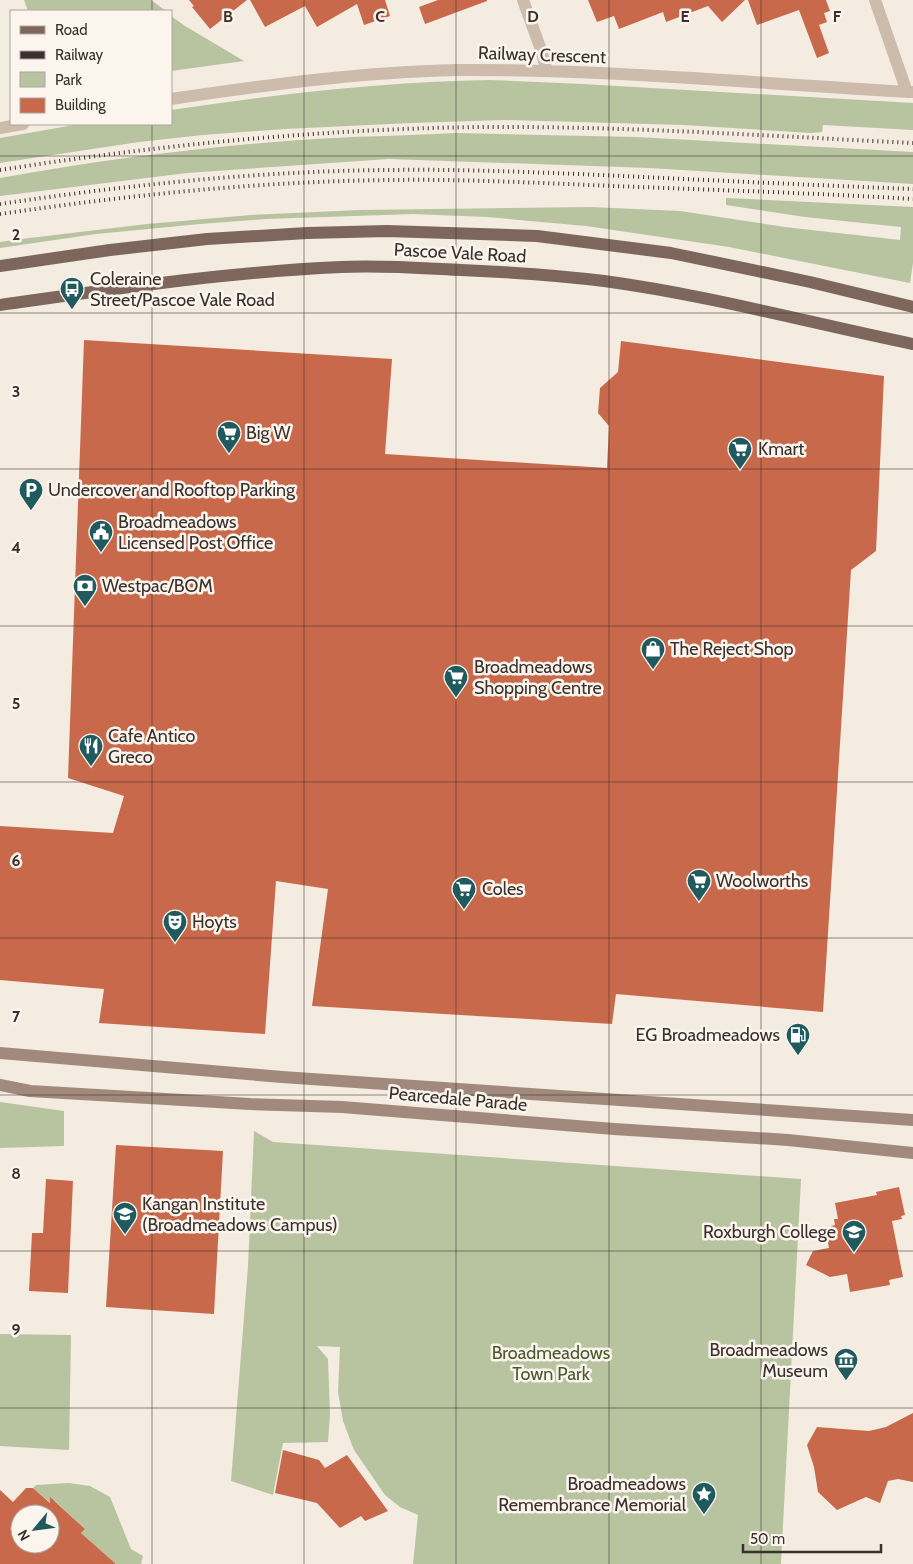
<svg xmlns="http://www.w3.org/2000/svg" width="913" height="1564" viewBox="0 0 913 1564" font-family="Cabin,sans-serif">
<rect width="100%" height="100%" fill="#f4ebe1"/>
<path fill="#b8c4a0" d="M 24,0 L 151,0 L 166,11 L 28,11 Z
M 171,16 L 185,26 L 244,61 L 171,71 Z
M 490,80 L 582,84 L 913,103 L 913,130 L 823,125 L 822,132 L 811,133 L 684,125 L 504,120 L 411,123 L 285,129 L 203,135 L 139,142 L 0,163 L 0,138 L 80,124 L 171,124 L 171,110 C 277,94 383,82 490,80 Z
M 455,133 L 636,137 L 913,152 L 913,184 L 649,168 L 389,159 L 187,173 L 0,196 L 0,178 C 99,160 200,147 300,140 C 352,136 404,136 455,133 Z
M 726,198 L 913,207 L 913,263 L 910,283 L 729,247 L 586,226 L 487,217 L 413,214 L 266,219 L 200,224 L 96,234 L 0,248 L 0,242 L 13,240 L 147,224 L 251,215 L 360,210 L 590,207 L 680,211 L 785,227 L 900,240 L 901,227 L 805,217 L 726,205 Z
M 0,1102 L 64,1111 L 64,1146 L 0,1148 Z
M 254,1131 L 273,1142 L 801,1179 L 781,1564 L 413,1564 L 418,1515 L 400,1507 L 385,1495 L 354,1450 L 343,1421 L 338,1392 L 340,1347 L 317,1346 L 328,1359 L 330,1414 L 328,1442 L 283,1443 L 273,1495 L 231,1481 L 248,1266 Z
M 0,1334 L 71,1335 L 69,1450 L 0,1446 Z
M 69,1483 L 90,1486 L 110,1497 L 131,1549 L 143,1556 L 141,1564 L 116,1564 L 81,1533 L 85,1529 L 55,1501 L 52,1504 L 33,1488 L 36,1485 Z"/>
<path fill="#c8694b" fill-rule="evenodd" d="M 189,0 L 247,0 L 210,29 L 192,7 L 194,6 Z
M 250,0 L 385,0 L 390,16 L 364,25 L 357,4 L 317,27 L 305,6 L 265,27 Z
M 438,0 L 487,0 L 487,1 L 425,24 L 419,7 Z
M 588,0 L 745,0 L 722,22 L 708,6 L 666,22 L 663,12 L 619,29 L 614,16 L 597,22 Z
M 748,0 L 826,0 L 830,11 L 824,13 L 827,22 L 819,25 L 829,53 L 817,58 L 799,10 L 757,25 Z
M 84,340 L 392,359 L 385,454 L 607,468 L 609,426 L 598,413 L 600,388 L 618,372 L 621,341 L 884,376 L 876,551 L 851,570 L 823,1012 L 616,994 L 612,1024 L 312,1006 L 328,889 L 276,881 L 265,1034 L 99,1023 L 104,989 L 0,980 L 0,826 L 113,833 L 124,796 L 68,778 Z
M 116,1145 L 223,1151 L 214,1314 L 106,1307 Z
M 46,1179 L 73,1181 L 68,1293 L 29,1291 L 32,1233 L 43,1233 Z
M 899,1187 L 905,1215 L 901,1216 L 902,1219 L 892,1221 L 903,1277 L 889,1280 L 890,1285 L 850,1292 L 847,1274 L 830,1277 L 806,1265 L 813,1251 L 829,1248 L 826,1232 L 832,1231 L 831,1226 L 835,1225 L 834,1219 L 838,1219 L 835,1203 L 877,1195 L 876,1192 Z
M 913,1413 L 913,1482 L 898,1479 L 888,1481 L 880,1503 L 866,1497 L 837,1510 L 818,1492 L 814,1467 L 807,1445 L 817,1427 L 869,1431 L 886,1427 Z
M 283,1450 L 319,1460 L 325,1468 L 347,1455 L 388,1511 L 365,1521 L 361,1516 L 340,1528 L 317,1503 L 275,1493 Z
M 26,1488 L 33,1488 L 50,1503 L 50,1497 L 85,1529 L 81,1533 L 116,1564 L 0,1564 L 0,1490 L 13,1502 ZM 20,1514 L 50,1514 L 50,1544 L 20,1544 Z"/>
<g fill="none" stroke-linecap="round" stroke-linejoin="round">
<path stroke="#cdbbac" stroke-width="12" d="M 523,0 L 540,47 L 547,71
M 875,0 L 907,92
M 171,99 C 266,85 361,72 457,70 C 609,69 761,84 913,92
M 0,128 L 23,124"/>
<path stroke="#a18a7d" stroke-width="12" d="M 0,1053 L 282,1077 L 913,1120
M 0,1085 L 30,1091 L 250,1104 L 342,1107 L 614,1129 L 788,1140 L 913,1153"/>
<path stroke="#7d675c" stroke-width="12" d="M 0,266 L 110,250 L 207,239 L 307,233 L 387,231 L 537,236 L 671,253 L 810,282 L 913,307
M 0,305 C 113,289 227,272 341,267 C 381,265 421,268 461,270 C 509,272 557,275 604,281 C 708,295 810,323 913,344"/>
<path stroke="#3b302b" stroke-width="4" stroke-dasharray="1 4" stroke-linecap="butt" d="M 0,170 C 159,145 319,129 481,127 C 625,126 769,136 913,143
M 0,204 C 128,185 259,171 389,170 C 460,169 530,172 601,175 C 705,180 809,185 913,189
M 0,214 C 130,195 262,181 394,180 C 467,179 541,183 614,186 C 714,190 814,193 913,199"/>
</g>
<path fill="none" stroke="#3b302b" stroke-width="1" stroke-opacity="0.55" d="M 152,0 L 152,11M 304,0 L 304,1564M 456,0 L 456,1564M 609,0 L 609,1564M 761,0 L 761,1564M 152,124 L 152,1564M 0,156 L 913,156M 0,313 L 913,313M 0,469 L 913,469M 0,626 L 913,626M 0,782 L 913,782M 0,938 L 913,938M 0,1095 L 913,1095M 0,1251 L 913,1251M 0,1408 L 913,1408"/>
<defs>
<symbol id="bus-pin" viewBox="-11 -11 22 30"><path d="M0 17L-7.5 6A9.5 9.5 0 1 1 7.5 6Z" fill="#1f5a5e" stroke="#fbf5ee"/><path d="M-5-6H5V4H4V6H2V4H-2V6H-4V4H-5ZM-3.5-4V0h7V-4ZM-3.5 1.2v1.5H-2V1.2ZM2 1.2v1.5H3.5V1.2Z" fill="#fff"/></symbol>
<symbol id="supermarket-pin" viewBox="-11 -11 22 30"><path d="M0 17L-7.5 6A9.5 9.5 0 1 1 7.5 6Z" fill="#1f5a5e" stroke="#fbf5ee"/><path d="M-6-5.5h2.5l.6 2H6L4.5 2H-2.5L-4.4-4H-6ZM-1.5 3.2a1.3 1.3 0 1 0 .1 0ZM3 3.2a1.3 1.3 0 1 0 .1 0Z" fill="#fff"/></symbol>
<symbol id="parking-pin" viewBox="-11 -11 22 30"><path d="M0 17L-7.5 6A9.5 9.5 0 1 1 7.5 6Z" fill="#1f5a5e" stroke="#fbf5ee"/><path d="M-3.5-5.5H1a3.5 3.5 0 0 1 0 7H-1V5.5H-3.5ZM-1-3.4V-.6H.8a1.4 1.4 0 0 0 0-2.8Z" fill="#fff"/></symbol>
<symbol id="civic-pin" viewBox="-11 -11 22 30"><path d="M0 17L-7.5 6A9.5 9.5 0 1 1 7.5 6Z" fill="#1f5a5e" stroke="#fbf5ee"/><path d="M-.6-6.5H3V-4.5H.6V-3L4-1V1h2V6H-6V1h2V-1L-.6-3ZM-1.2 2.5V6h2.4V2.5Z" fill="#fff"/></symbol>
<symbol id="bank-pin" viewBox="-11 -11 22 30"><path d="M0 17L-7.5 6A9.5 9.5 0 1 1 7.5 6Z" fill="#1f5a5e" stroke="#fbf5ee"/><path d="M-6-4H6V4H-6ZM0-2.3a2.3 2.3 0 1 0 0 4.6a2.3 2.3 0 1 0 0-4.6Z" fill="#fff"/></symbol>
<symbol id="shop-pin" viewBox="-11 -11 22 30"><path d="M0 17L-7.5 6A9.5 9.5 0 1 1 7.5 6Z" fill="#1f5a5e" stroke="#fbf5ee"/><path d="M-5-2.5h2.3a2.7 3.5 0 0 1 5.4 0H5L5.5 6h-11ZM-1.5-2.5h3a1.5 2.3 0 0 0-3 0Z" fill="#fff"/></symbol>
<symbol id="restaurant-pin" viewBox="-11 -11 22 30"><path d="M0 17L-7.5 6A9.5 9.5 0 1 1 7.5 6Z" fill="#1f5a5e" stroke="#fbf5ee"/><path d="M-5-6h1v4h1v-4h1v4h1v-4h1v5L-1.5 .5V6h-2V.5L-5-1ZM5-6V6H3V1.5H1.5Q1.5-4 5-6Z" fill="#fff"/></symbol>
<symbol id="theatre-pin" viewBox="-11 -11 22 30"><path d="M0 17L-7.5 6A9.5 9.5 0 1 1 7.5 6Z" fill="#1f5a5e" stroke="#fbf5ee"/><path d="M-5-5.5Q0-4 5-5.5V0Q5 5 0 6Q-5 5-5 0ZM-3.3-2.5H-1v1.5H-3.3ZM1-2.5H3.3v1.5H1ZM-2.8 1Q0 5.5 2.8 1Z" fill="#fff"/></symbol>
<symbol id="fuel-pin" viewBox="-11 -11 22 30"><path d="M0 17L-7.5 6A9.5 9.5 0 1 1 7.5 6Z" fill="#1f5a5e" stroke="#fbf5ee"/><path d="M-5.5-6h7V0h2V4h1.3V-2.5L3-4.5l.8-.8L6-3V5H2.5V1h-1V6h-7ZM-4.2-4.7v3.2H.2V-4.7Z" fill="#fff"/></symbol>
<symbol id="university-pin" viewBox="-11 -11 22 30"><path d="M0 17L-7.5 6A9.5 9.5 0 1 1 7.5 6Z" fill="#1f5a5e" stroke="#fbf5ee"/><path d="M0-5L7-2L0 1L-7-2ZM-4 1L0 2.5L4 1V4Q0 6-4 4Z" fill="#fff"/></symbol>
<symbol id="school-pin" viewBox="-11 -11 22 30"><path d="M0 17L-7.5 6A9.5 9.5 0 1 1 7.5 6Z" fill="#1f5a5e" stroke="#fbf5ee"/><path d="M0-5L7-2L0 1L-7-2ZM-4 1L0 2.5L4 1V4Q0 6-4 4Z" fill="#fff"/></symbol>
<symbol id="museum-pin" viewBox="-11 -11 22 30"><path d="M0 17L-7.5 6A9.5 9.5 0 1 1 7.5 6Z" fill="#1f5a5e" stroke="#fbf5ee"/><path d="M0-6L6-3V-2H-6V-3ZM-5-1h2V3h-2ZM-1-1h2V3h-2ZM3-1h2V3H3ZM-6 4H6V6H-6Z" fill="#fff"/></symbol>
<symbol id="sight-pin" viewBox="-11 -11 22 30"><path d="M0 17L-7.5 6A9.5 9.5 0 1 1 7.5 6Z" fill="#1f5a5e" stroke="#fbf5ee"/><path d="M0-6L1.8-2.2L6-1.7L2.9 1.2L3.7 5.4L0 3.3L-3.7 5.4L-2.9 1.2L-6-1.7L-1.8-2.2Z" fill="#fff"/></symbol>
</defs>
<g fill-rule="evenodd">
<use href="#bus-pin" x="58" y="275" width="28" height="38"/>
<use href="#supermarket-pin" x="215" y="419" width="28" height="38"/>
<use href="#supermarket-pin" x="726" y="435" width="28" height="38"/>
<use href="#parking-pin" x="17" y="476" width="28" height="38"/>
<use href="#civic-pin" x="87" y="518" width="28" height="38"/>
<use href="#bank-pin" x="71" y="572" width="28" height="38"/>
<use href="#shop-pin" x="639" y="635" width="28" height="38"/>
<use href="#supermarket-pin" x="442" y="663" width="28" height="38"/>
<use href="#restaurant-pin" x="77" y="732" width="28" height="38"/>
<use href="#supermarket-pin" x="685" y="867" width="28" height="38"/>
<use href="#supermarket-pin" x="450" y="875" width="28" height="38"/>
<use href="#theatre-pin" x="161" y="908" width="28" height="38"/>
<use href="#fuel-pin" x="784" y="1021" width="28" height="38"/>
<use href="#university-pin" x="111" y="1200" width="28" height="38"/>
<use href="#school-pin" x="840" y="1218" width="28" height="38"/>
<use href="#museum-pin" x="832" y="1346" width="28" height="38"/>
<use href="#sight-pin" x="690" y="1480" width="28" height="38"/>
</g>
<g text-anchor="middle" stroke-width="5" stroke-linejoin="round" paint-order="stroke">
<g font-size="18" fill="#3b302b" stroke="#fbf5ee">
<text transform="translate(542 55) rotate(2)" y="6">Railway Crescent</text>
<text transform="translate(460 253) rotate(3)" y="6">Pascoe Vale Road</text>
<text transform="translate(458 1099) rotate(5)" y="6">Pearcedale Parade</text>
</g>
<g font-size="18" fill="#3b302b" stroke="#fbf5ee" text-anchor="start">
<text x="90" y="285">Coleraine<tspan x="90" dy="21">Street/Pascoe Vale Road</tspan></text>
<text x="246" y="439">Big W</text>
<text x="758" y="455">Kmart</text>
<text x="48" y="496">Undercover and Rooftop Parking</text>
<text x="118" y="528">Broadmeadows<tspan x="118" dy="21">Licensed Post Office</tspan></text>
<text x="102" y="592">Westpac/BOM</text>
<text x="670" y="655">The Reject Shop</text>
<text x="474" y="673">Broadmeadows<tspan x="474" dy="21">Shopping Centre</tspan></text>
<text x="108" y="742">Cafe Antico<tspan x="108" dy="21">Greco</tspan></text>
<text x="716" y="887">Woolworths</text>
<text x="482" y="895">Coles</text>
<text x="192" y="928">Hoyts</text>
<text x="780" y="1041" text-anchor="end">EG Broadmeadows</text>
<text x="142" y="1210">Kangan Institute<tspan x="142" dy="21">(Broadmeadows Campus)</tspan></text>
<text x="836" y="1238" text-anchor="end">Roxburgh College</text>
<text x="828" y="1356" text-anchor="end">Broadmeadows<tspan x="828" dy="21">Museum</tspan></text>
<text x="686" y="1490" text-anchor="end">Broadmeadows<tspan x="686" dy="21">Remembrance Memorial</tspan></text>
</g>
<g font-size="18" fill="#4a5a2e" stroke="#fbf5ee">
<text x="551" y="1359">Broadmeadows<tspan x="551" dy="21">Town Park</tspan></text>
</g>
</g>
<g font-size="16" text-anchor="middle" font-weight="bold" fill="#3b302b" stroke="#fbf5ee" stroke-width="5" stroke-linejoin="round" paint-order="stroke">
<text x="228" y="22">B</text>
<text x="380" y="22">C</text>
<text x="533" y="22">D</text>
<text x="685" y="22">E</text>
<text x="837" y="22">F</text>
<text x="16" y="240">2</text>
<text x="16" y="397">3</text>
<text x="16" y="553">4</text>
<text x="16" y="709">5</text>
<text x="16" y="866">6</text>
<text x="16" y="1022">7</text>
<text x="16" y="1179">8</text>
<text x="16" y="1335">9</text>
</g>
<rect x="10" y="10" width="162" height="115" fill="#fbf5ee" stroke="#aea6a0"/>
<rect x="20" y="26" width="25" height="8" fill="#7d675c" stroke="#aea6a0"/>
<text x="55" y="35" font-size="15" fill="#3b302b">Road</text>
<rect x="20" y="51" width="25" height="8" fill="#3b302b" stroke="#aea6a0"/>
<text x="55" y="60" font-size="15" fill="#3b302b">Railway</text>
<rect x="20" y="72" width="25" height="15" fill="#b8c4a0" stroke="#aea6a0"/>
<text x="55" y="85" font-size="15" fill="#3b302b">Park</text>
<rect x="20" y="98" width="25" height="15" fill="#c8694b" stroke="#aea6a0"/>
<text x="55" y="110" font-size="15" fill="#3b302b">Building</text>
<g transform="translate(35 1529) rotate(241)"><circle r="24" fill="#fbf5ee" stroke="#aea6a0"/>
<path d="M0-4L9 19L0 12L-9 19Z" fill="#1f5a5e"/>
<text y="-8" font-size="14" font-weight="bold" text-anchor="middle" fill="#3b302b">N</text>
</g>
<path d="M743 1544v8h138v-8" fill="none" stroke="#3b302b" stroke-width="2.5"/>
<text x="750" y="1544" font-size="15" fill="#3b302b" stroke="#fbf5ee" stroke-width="4" paint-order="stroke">50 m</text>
</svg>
